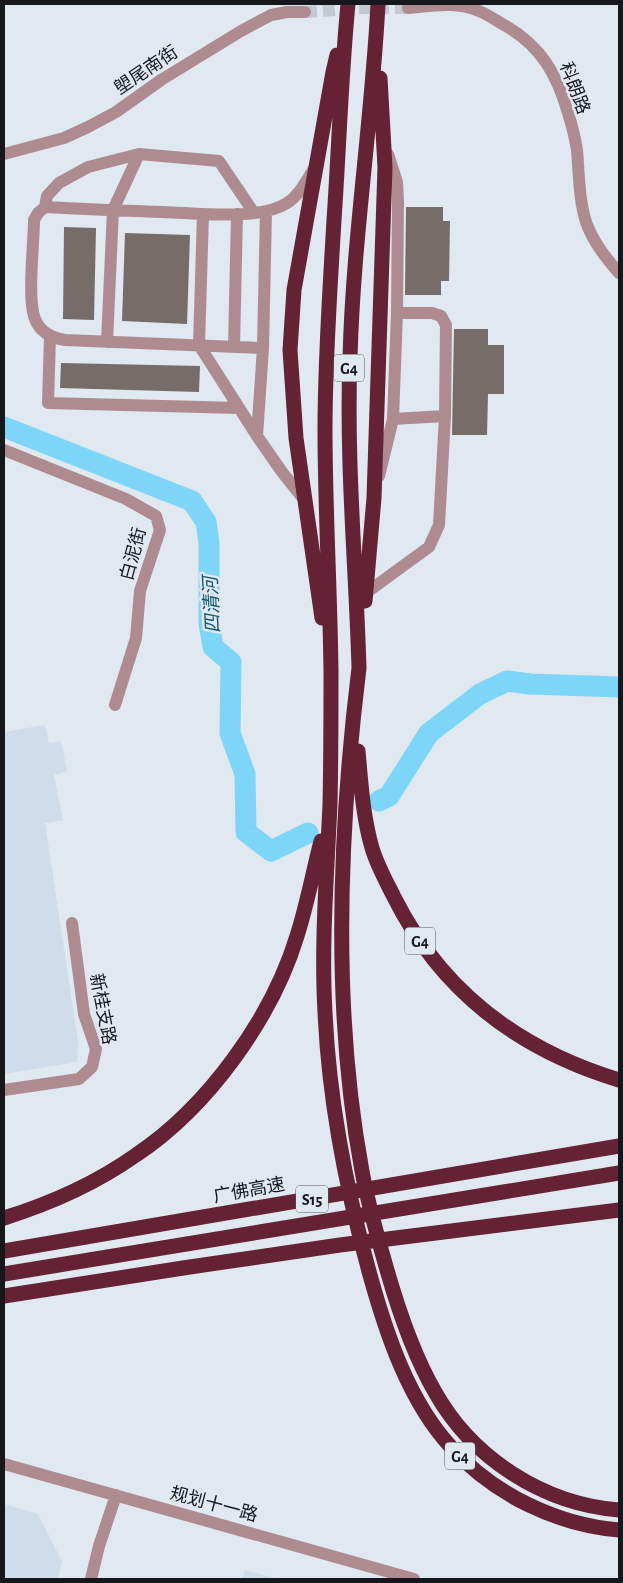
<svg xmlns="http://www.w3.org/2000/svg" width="623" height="1583" viewBox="0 0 623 1583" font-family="'Alegreya Sans','Noto Sans SC',sans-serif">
<rect width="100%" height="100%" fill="#e0e8f0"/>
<path fill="#cfdce9" d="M 45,725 L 49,743 L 61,741 L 67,771 L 54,775 L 63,820 L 45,823 L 78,1042 L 77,1062 L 4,1074 L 4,732 Z
M 4,1504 L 38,1514 L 62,1561 L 58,1579 L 4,1579 Z
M 245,1570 L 279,1579 L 242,1579 Z"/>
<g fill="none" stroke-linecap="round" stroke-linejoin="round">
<path stroke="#7dd5f7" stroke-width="21" d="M 4,427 L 192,501 L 206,522 L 209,543 L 209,623 L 213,647 L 231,662 L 230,733 L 245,774 L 246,832 L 271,851 L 308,833
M 379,801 L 389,796 L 429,733 L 480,694 L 507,681 L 530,684 L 619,687"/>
</g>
<path fill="#766c69" d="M 406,207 L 443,207 L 443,221 L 450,221 L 449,281 L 441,281 L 441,295 L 405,295 Z
M 64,227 L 96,228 L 94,320 L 63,319 Z
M 125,233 L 190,235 L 187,324 L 122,321 Z
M 454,329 L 488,329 L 488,345 L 504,345 L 504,394 L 488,394 L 487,435 L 452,435 Z
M 61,363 L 200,366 L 199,392 L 60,388 Z"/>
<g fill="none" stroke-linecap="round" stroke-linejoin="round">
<path stroke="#c2c9d0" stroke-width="12" stroke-dasharray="12 6" stroke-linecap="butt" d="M 305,12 L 363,8 L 408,8"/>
<path stroke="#ae8b91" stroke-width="12" d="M 408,8 C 432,6 456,1 479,11 C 489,15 497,21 506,26 C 542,47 557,75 568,113 C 572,125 575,138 577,150 C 579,174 579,200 586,222 C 593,242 606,258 619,273
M 4,154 L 64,138 L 88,127 L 116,112 L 161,80 L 241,31 L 271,15 L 287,12 L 305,12
M 45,207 L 47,196 L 59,183 L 88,167 L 139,154 L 219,161 L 254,213
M 203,214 L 199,345 L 257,436 L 282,472 L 306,502
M 50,337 L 48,403 L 239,408
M 107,342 L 113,210 L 139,154
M 234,347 L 237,214
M 263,348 L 65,340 C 52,338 40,332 35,319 C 27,300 34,243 34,220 L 38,213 L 45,207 C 85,209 124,211 163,212 C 197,213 259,221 287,203 C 300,195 307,179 315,167
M 393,419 L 445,416
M 257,436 L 263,348 L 266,211
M 4,450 L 126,499 L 156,516 L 160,530 L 140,591 L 136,638 L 115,705
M 379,476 L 393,419 L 397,313 L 398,202 L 397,182 L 388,154
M 366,593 L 429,547 L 439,525 L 445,416 L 446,325 L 441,316 L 432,313 L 397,313
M 4,1090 L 79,1079 L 92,1067 L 96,1049 L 84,1014 L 72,923
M 4,1464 L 414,1579
M 91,1579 L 99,1546 L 116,1495"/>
<path stroke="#642234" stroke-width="15" d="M 348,4 C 341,76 339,148 334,220 C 330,290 325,359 325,429 C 325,509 330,590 331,671 C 331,715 331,760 330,804 C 327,873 321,943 325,1012 C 329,1102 346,1189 370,1275 C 386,1333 409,1402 451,1447 C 493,1494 557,1525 619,1530
M 378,4 C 372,122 353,240 350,358 C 346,461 356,565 359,668 C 339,831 332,1010 362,1171 C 368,1205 378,1238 387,1270 C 399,1312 413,1354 435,1392 C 472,1458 543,1504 619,1510
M 365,601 L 374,498 L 385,167 L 380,78
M 322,618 L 296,438 L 290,350 L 294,290 L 333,72 L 337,55
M 358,751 C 361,784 363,817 372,848 C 377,865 386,881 394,897 C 441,991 520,1050 619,1080
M 4,1218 C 52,1203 95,1184 136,1155 C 208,1107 272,1018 297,936 C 307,905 313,872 321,841
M 4,1251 L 619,1146
M 4,1274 L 619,1173
M 4,1296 L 183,1268 L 340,1245 L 619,1210"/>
</g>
<g text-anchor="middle" stroke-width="5" stroke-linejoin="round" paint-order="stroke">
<g fill="#e0e8f0" stroke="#52565a" stroke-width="1">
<rect x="334" y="354.5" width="30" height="27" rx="4"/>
<rect x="405" y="927.5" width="30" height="27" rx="4"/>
<rect x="296" y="1185.5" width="32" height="27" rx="4"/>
<rect x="445" y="1442.5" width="30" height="27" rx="4"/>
</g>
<g font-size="16" font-weight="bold" fill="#15171a">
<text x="349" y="374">G4</text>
<text x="420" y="947">G4</text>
<text x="312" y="1205">S15</text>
<text x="460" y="1462">G4</text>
</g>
<g font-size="18" fill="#15171a" stroke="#e0e8f0">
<text transform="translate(146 70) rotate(-34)" y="6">塱尾南街</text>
<text transform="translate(575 88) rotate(69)" y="6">科朗路</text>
<text transform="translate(133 554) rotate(-75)" y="6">白泥街</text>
<text transform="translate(103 1009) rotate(79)" y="6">新桂支路</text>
<text transform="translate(249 1190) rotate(-10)" y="6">广佛高速</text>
<text transform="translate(214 1504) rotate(15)" y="6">规划十一路</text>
</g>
<g font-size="19" font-style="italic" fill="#105970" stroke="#e0e8f0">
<text transform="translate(211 605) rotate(-93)" y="7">四清河</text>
</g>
</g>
<rect width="623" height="1583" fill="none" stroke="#15171a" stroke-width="10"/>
</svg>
